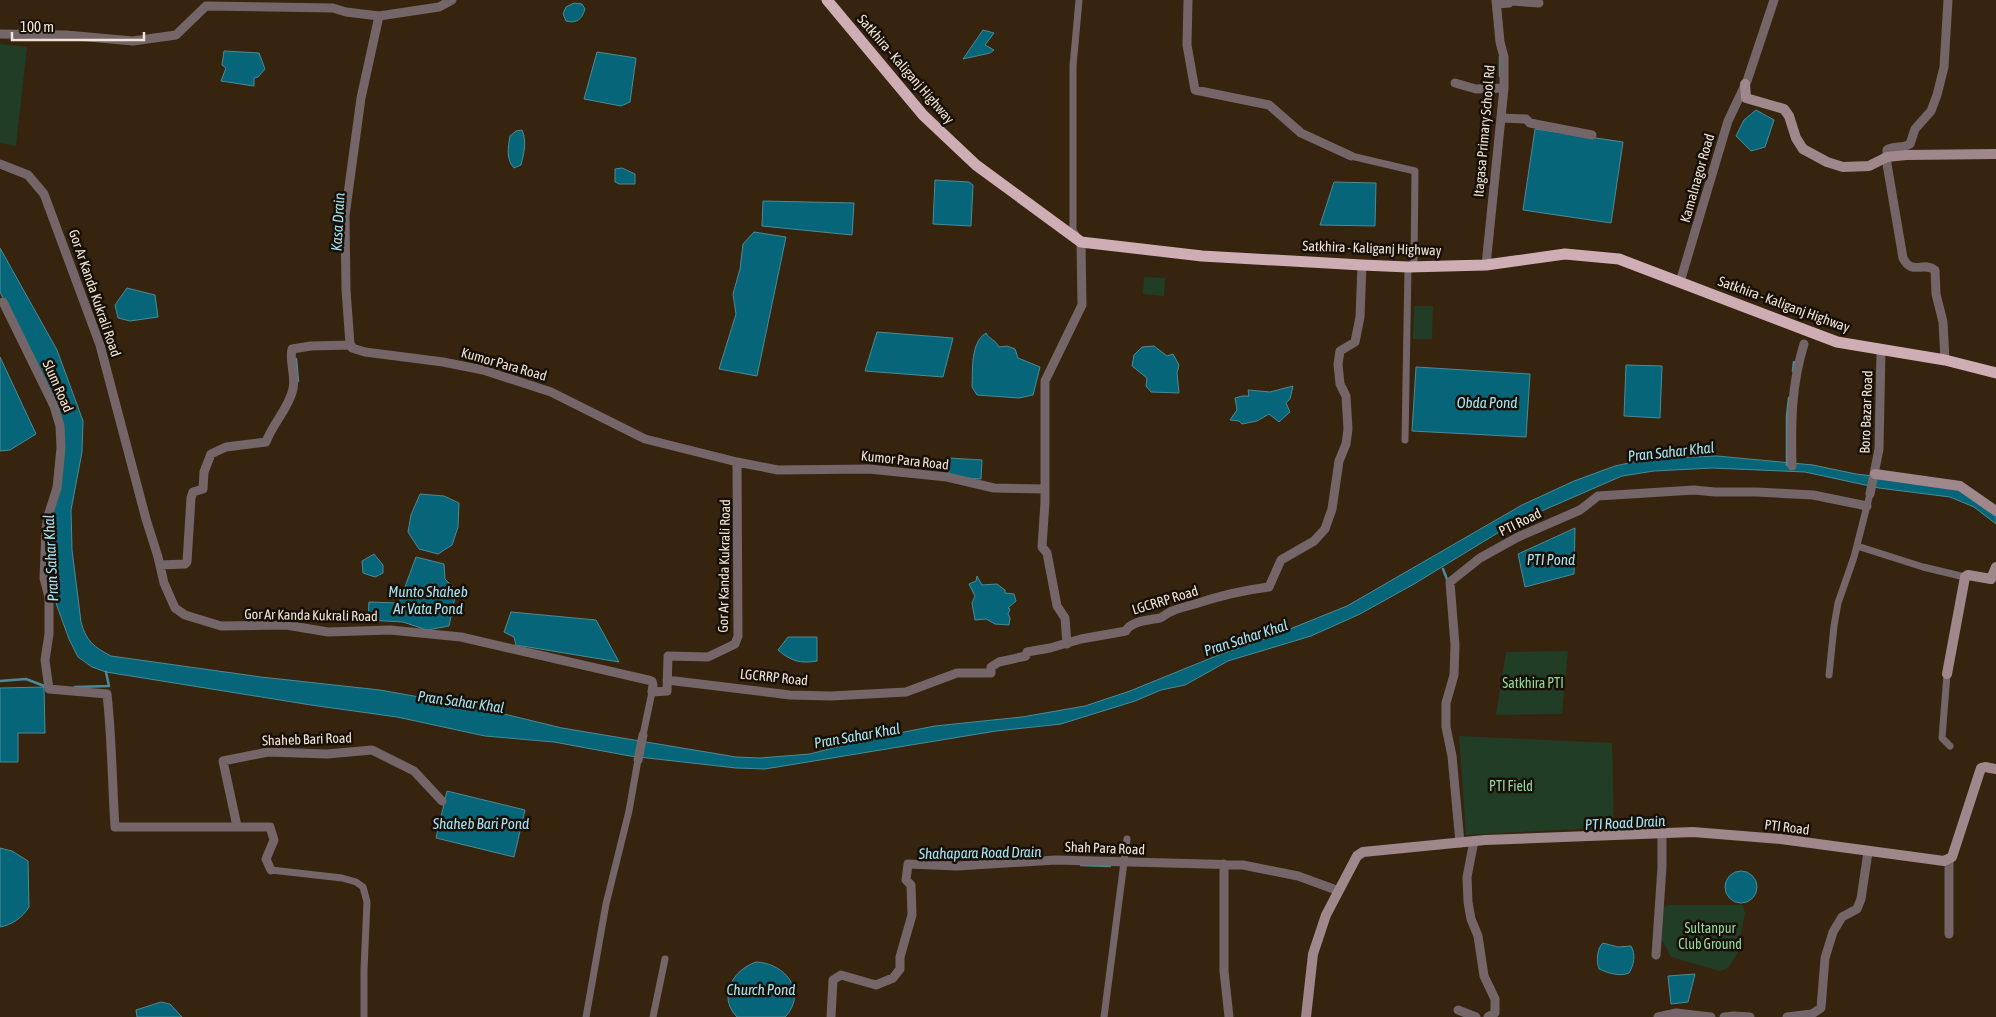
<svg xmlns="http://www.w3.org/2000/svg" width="1996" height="1017" viewBox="0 0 1996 1017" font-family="'Asap Condensed',sans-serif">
<rect width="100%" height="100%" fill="#36240f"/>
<path fill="#223d26" d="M 0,44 L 27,47 L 16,146 L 0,143 Z
M 1144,277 L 1165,278 L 1164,296 L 1143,294 Z
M 1414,306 L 1433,306 L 1432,339 L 1413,339 Z
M 1568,651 L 1562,714 L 1496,715 L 1506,652 Z
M 1459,736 L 1612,743 L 1614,827 L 1466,835 Z
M 1669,905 L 1743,905 L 1745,913 L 1737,954 L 1728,968 L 1720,971 L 1671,957 L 1662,940 L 1663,907 Z"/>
<path fill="#066579" stroke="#4c8b95" d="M 574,3 L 582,4 L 585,9 C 582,19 577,24 566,21 L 563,14 L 566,7 Z
M 983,30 L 994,33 L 985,45 L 994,50 L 990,53 L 963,59 Z
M 224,51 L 259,53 L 265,69 L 258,77 L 254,78 L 254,86 L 221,81 L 226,68 L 222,65 Z
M 597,52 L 636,58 L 630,102 L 621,106 L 584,99 Z
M 1756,110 L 1774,120 L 1765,147 L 1751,151 L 1736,136 L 1744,120 Z
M 1535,129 L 1623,142 L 1611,223 L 1523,210 Z
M 522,130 C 527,141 524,153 521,165 L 514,168 C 506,160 508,147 510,136 L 516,131 Z
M 622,168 L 635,174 L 635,184 L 619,184 L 615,182 L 615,169 Z
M 935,180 L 969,182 L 973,185 L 971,226 L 933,224 Z
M 1334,182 L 1376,183 L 1375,226 L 1320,225 Z
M 763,201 L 854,203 L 852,235 L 762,226 Z
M 754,232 L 786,237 L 757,376 L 719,369 L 736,314 L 733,294 L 740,269 L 743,244 Z
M 0,248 L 57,350 L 83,421 L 82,452 L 71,510 L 72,550 L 81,622 C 86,641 94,647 111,656 L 261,677 L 380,690 L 475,707 L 562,728 L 736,757 L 760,758 L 810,754 L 863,740 L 935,726 L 1022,717 L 1085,706 L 1130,691 L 1216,656 L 1275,635 L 1347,606 L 1522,505 L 1574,481 L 1615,466 L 1647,459 L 1717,456 L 1813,465 L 1856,474 L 1951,485 L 1996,512 L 1996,524 L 1974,507 L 1950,497 L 1879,488 L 1805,472 L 1712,468 L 1654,471 L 1622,476 L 1514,523 L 1414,584 L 1360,614 L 1311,636 L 1228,661 L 1185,685 L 1161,690 L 1135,701 L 1061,724 L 996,731 L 765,769 L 736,768 L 630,756 L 554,742 L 485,736 L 397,717 L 311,705 L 106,672 L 92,667 L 78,657 L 69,639 L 53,595 L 50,578 L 50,528 L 58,489 L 61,426 L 34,358 L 0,292 Z
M 127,288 L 155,295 L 158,317 L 130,321 L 118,318 L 115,305 Z
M 877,332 L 953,338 L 943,377 L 865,371 Z
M 986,333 C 989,339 996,340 999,347 L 1007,346 L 1015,349 L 1018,358 L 1040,367 L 1033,395 L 1019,398 L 977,395 L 972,387 C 973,370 970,343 986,333 Z
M 1154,346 L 1167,356 L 1173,354 L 1179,365 L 1177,373 L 1179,393 L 1151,392 L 1146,386 L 1147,378 L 1132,366 L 1134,355 L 1142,347 Z
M 0,357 L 36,434 L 10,450 L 0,451 Z
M 1626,365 L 1662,366 L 1660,418 L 1624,416 Z
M 1416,367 L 1530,374 L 1526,437 L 1412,431 Z
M 1293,386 L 1290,399 L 1286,403 L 1290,412 L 1279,422 L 1269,414 L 1257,421 L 1242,424 L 1239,421 L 1230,420 L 1237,410 L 1235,398 L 1242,396 L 1249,396 L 1248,390 L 1270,392 Z
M 949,458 L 982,460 L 981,479 L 949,477 Z
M 420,494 L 444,496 L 459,503 L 458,527 L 452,545 L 438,554 L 419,549 L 408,532 L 411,515 Z
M 1575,528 L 1574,574 L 1525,587 L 1518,554 Z
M 374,554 L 383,565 L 383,573 L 375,577 L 363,573 L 362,561 Z
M 416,557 L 444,564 L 445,579 L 453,587 L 456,592 L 449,626 L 427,630 L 403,622 L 368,620 L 369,602 L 399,603 Z
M 977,576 L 982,585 L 997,584 L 1005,590 L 1005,593 L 1014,594 L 1016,601 L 1008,608 L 1010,609 L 1008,614 L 1010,618 L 1009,625 L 995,624 L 986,619 L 975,620 L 972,603 L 975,596 L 969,584 L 976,581 Z
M 511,612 L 596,620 L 619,662 L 516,645 L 514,637 L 504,632 Z
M 788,637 L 817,637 L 817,661 C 800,664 791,661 778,650 Z
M 44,687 L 45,733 L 18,733 L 18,762 L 0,762 L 0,688 Z
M 447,791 L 525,810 L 514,857 L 436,838 Z
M 0,848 L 12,851 L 28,861 L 29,907 C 23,917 12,925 0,927 Z
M1725 887a16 16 0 1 1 32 0a16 16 0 1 1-32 0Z
M 1603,943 L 1618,947 L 1631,946 C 1636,954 1634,965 1629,973 C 1620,977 1608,973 1599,969 C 1596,961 1597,948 1603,943 Z
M 756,962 C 786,963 808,993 785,1017 L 737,1017 C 717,996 733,970 756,962 Z
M 1695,974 L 1688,1002 L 1671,1004 L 1668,976 Z
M 161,1002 L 170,1004 L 182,1017 L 137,1017 L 136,1010 Z"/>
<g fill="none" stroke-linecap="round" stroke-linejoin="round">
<path stroke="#4c8b95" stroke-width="2.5" d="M 1500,56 L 1500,76
M 296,359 L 298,381
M 1793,371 L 1794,362
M 1787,465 L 1787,416 L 1789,398
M 1443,569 L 1448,582
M 0,681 L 26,679 L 47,687
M 75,687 L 109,686 L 106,672
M 1081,865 L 1110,866"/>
<path stroke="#746568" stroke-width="7" d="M 1351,156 L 1415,171 L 1414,266
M 1078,238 L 1073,230 L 1073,66 L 1079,0
M 1405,440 L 1408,267
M 1857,546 L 1923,567 L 1965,577
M 1947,674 L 1942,738 L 1950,746
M 1829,675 L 1834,626 L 1838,603 L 1854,557 L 1870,494
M 643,735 L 652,692
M 271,870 L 342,878 L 356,882 L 363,887 L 367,902 L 364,970 L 364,1017
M 586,1017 L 606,904 L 629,811 L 638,760
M 653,1017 L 665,959
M 1104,1017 L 1127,839"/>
<path stroke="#746568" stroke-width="9" d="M 452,0 L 439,7 L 379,16 L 361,98 L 345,216 L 346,290 L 350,344 L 352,348 L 365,352 L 443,362 L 483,370 L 551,392 L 645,439 L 737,462 L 778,470 L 869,469 L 947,477 L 994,488 L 1045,489
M 1188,0 L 1187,45 L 1195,90 L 1269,105 L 1301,133 L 1351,156
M 1497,4 L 1509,3 L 1511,1 L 1539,3
M 0,34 L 66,35 L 133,41 L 176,35 L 206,6 L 333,8 L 346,12 L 379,16
M 1455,83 L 1476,89 L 1504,88
M 1501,118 L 1526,119 L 1530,123 L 1592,135
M 0,164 L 28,175 L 44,194 L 100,345 L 146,519 L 158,557 L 164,583 L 175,608 L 185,615 L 221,626 L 286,625 L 328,632 L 390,630 L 461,637 L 648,680 L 652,681 L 653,685 L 652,692 L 667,691 L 668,656 L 708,657 L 735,644 L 738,636 L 737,462
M 1486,265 L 1504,88 L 1504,57 L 1500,42 L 1496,0
M 1680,282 L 1728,121 L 1747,81 L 1774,0
M 3,302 L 54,406 L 60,426 L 61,448 L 57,488 L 48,516 L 46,529 L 44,578 L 49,597 L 49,634 L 45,660 L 49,689 L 107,694 C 112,739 112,782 115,827 L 270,827 L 274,840 L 266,859 L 271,870
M 1945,360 L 1943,322 L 1936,294 L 1935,270 C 1923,261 1912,276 1903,258 L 1887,164 L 1887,150 C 1894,145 1902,149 1910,144 L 1915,129 L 1931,111 L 1937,95 L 1944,67 L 1948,0
M 1792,466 C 1791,423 1791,386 1804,344
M 1870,494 L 1879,449 L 1881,350
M 160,565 L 185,564 L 187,562 L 191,498 L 193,492 L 203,489 L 204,472 L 211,454 L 226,447 L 266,442 C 273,423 289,408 293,389 C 296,375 289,362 292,349 L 311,346 L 351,345
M 1067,644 L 1065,618 L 1057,606 L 1047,553 L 1042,547 L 1045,502 L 1045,381 L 1082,305 L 1081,242
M 667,680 L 790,695 L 831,696 L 906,692 L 957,673 L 991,673 L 991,667 L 999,662 L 1026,656 L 1027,652 L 1050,648 L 1081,639 L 1126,631 C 1130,621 1150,620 1160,618 C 1163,617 1166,614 1170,612 C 1177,609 1187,606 1195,604 C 1219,596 1244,590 1269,587 L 1281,560 L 1314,541 L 1325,529 L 1332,509 L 1339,461 L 1346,444 L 1348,429 L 1346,396 L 1340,384 L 1338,364 L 1340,351 L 1355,342 L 1360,317 L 1362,265
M 638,760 L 643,735
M 237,826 L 223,761 L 268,752 L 327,754 L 372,750 L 414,771 L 442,801
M 1474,841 L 1467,877 L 1468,902 L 1471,919 L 1478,936 L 1484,976 L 1495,999 L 1495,1013 L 1488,1017
M 1460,843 L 1452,756 L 1446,727 L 1446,703 L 1454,675 L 1455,645 L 1450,582 L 1480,558 L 1518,537 L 1580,510 L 1598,496 L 1694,490 L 1715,492 L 1757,492 L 1813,495 L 1867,506
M 1949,860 L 1949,934
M 1224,864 L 1224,971 L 1229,1017
M 1656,955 L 1662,867 L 1662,833
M 1458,1010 L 1476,1017
M 831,1017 L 833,980 L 841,975 L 876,985 L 893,978 L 900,969 L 900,957 L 912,915 L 911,885 L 906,880 L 908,864 L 957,866 L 1056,860 L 1243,865 L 1298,876 L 1339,891
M 1658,1017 L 1676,1013 L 1711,1017
M 1724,1017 L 1734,1016 L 1750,1017
M 1787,1017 L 1812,1014 L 1821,1008 L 1825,958 L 1833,932 L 1842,917 L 1857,909 L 1861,899 L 1868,852"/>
<path stroke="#9f878b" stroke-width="10" d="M 1745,84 L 1746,98 L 1784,109 L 1789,116 L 1796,138 L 1803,149 L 1827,162 L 1843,167 L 1869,166 L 1887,157 L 1906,155 L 1996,154
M 1875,474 L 1960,486 L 1996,511
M 1947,674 L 1965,577 L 1968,575 L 1991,579 L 1996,567
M 1306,1017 L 1313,954 L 1326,915 L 1357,856 L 1363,852 L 1485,840 L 1693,832 L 1781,839 L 1944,861 L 1952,857 L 1981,768 L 1985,767 L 1996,769"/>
<path stroke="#cfadb4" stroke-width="11" d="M 827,0 L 923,115 L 976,165 L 1081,242 L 1202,256 L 1362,265 L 1408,267 L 1486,265 L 1565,254 L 1619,259 L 1837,342 L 1945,360 L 1996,373"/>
</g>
<g text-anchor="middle" stroke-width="5" stroke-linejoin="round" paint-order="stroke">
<g font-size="14" fill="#f0e4d7" stroke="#181007">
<text transform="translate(906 69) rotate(49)" y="5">Satkhira - Kaliganj Highway</text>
<text transform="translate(1484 131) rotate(-85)" y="5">Itagasa Primary School Rd</text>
<text transform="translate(1697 178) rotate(-74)" y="5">Kamalnagor Road</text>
<text transform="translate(1372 248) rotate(2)" y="5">Satkhira - Kaliganj Highway</text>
<text transform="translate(95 293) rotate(71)" y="5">Gor Ar Kanda Kukrali Road</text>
<text transform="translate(1784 304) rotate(20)" y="5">Satkhira - Kaliganj Highway</text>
<text transform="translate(504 364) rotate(16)" y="5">Kumor Para Road</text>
<text transform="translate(58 386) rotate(66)" y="5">Slum Road</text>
<text transform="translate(1866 412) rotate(-88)" y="5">Boro Bazar Road</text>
<text transform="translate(905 460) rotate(6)" y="5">Kumor Para Road</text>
<text transform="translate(1520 522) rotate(-26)" y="5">PTI Road</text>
<text transform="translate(724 566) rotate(-89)" y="5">Gor Ar Kanda Kukrali Road</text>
<text transform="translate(1165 600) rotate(-17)" y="5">LGCRRP Road</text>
<text transform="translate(311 615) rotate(1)" y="5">Gor Ar Kanda Kukrali Road</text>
<text transform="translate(774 677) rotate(6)" y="5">LGCRRP Road</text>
<text transform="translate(307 739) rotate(-2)" y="5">Shaheb Bari Road</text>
<text transform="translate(1787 827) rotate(7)" y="5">PTI Road</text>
<text transform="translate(1105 848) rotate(2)" y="5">Shah Para Road</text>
</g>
<g font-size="14" fill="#92da9b" stroke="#181007">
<text x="1533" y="688">Satkhira PTI</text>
<text x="1511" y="791">PTI Field</text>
<text x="1710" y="933">Sultanpur<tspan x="1710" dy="16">Club Ground</tspan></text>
</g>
<g font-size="15" font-style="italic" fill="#a5e4f6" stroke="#181007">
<text transform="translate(338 222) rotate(-87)" y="5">Kasa Drain</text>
<text x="1487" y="408">Obda Pond</text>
<text transform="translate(1671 452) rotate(-6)" y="5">Pran Sahar Khal</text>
<text transform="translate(51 558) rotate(-93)" y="5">Pran Sahar Khal</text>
<text x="1551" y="565">PTI Pond</text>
<text x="428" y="597">Munto Shaheb<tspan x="428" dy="17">Ar Vata Pond</tspan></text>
<text transform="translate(1246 638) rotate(-18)" y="5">Pran Sahar Khal</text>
<text transform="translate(461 702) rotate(8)" y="5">Pran Sahar Khal</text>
<text transform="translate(857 736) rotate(-10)" y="5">Pran Sahar Khal</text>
<text transform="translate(1625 823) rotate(-3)" y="5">PTI Road Drain</text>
<text x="481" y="829">Shaheb Bari Pond</text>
<text transform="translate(980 853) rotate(-1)" y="5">Shahapara Road Drain</text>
<text x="761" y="995">Church Pond</text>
</g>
</g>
<path d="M12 32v8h132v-8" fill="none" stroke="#f0e4d7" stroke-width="2.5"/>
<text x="20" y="32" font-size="15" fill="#f0e4d7" stroke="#181007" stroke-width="4" paint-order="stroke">100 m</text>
</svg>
